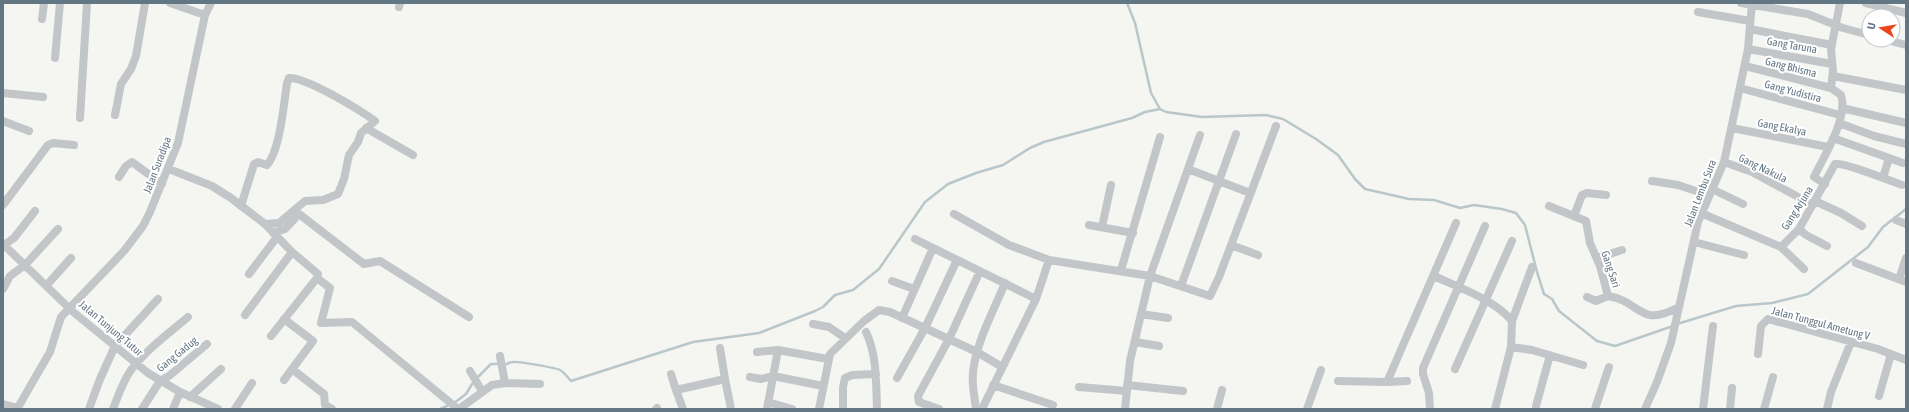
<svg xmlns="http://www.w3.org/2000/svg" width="1909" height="412" viewBox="0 0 1909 412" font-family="'Asap Condensed',sans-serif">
<rect width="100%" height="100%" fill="#f5f5f1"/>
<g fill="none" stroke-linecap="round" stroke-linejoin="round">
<path stroke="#b9c7cb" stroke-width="2.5" d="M 1127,3 L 1135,23 L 1151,93 L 1160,109 L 1166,112 L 1202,117 L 1266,115 L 1283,119 L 1316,139 L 1338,155 L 1355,179 L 1365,189 L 1409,199 L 1434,200 L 1460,208 L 1474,205 L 1502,209 L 1516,213 L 1525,225 L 1537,272 L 1544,294 L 1552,299 L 1559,311 L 1597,341 L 1615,346 L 1673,326
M 1677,324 L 1736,306 L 1772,303 L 1808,294 L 1868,247 L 1883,227 L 1906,209
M 504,365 C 507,364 510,362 513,362 C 518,361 556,368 560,370 C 564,372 568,378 571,381 L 693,342 L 759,333 L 815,311 L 823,307 L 835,295 L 853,290 L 879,269 L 925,202 L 948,184 L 976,173 L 1003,165 L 1030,148 L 1044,142 L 1132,118 L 1145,112 L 1160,109
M 440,409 L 454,403 L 466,394 L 474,381 L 491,364 L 499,364"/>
<path stroke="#c2c6c9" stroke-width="8" d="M 170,3 L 205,15
M 1741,3 L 1808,14 L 1843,28 L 1869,35
M 1866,3 L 1906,13
M 399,7 L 400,3
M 1698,12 L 1750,21
M 42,19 L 44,3
M 1750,29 L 1832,45
M 1887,40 L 1906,45
M 1748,49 L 1832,64
M 55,58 L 60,3
M 1745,66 L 1831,88
M 1833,76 L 1906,90
M 1740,88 L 1840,115
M 3,93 L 43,97
M 1842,108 L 1906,123
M 115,115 L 121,84 L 131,69 L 136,56 L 145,3
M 80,118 L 87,3
M 3,121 L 29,131
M 1839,123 L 1874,136 L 1906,144
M 366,128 L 413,155
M 1732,128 L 1828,147
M 1833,138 L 1903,163
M 1724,162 L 1752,172 L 1813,205
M 169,169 L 212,186 L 231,198 L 265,224 L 292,252 L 318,274 L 317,278 L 271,336
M 1188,169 L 1250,193
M 119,177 L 126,166 L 132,162 L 162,184
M 1883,178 L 1889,158
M 1652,181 L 1678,185 L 1708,195
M 1825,184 L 1814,177 C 1823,158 1849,117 1841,95 L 1831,88 L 1833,71 L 1831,49 L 1840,3
M 1712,189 L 1743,204
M 1815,201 L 1841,213 L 1862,226
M 3,205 L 48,145 L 53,143 L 74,145
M 241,206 L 254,164 L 258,162 L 267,165 C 280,151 284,102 287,83 L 289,78 C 306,77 360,110 375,121 L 361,133 L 358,142 L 349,155 L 344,179 L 338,194 L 323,200 L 305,201 L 279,223 L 265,224
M 1549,206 L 1586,221 L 1590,243 L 1600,266 L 1608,296 C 1641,301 1639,329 1679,307
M 1701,213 L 1781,247 L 1799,229 L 1835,164 C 1844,162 1890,181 1902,185
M 954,214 L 1009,245 L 1049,260 L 1150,276 L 1210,296 L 1219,277 L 1276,126
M 1574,216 L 1582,195 L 1587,193 L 1606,195
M 1896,220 L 1906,224
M 1089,225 L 1133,233
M 1102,227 L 1111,185
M 1799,229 L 1806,235 L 1827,246
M 273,233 L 285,229 L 299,214 L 364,264 L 380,261 L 469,317
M 915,239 L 1036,299
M 1694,242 L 1744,255
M 3,244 L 72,311 L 148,373 L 180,392 L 218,409
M 4,245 L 14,238 L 35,211
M 1231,245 L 1258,255
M 1781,247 L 1804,269
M 1597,258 L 1622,250
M 1856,263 L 1906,282
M 1121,270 L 1160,137
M 249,274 L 277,237
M 1434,276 C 1458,287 1495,300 1512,321 L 1511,347 L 1495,409
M 317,278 L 330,288 L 321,323 L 352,322 L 458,409
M 1899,279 L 1906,258
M 892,281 L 914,289
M 46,286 L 71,258
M 1181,286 L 1236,134
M 3,289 L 10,276 L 25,265 L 58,229
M 1587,297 L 1596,301 L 1608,296
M 1141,314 L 1168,318
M 245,315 L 292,252
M 902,318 L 933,248
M 1512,321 L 1532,267
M 813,324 L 829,327 L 845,338
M 866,332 C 877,355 876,383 877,409
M 1135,342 L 1159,346
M 1511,347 L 1532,350 L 1583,365
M 720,348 L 725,379
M 757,352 L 778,350 L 828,359
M 1758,354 L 1761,326 L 1768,319 L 1878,349 L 1906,360
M 500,356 L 505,383 L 540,384
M 292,369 L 324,394 L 325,405 L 332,409
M 1455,369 L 1512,241
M 470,371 L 482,391
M 671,374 L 676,390 L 725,379 L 731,409
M 750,377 L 761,379 L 773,376 L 823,386
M 897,378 L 925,328 L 957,260
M 284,380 L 313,341 L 284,319
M 1338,381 L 1387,382 L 1456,223
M 1387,382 L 1407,381
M 993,385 L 1053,405
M 1127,385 L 1183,391
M 1079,387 L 1127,391
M 676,390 L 683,409
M 1879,396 L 1891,354
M 190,397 L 221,369
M 768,402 L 792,409
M 3,404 L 18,408
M 1536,406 L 1550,355
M 17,409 L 50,352 L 61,317 L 124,251 L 143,226 L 150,212 L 178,143 L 205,15 L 211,3
M 89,409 L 100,379 L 115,346 L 158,299
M 113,409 C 118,396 123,381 131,370 C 146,350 169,333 188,317
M 142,409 L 160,381 L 169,376 L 207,344
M 173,409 L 180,392
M 235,409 L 252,383
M 459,409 L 492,385 L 505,383
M 656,409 L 657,408
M 767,409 L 778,350
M 819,409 L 830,354 L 864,321 L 879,310 L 890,312 L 977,352 L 1002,367
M 843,409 L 843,387 L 845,378 L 852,375 L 876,374
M 939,409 L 919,402 L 918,396 L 949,339 L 980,271
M 976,409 C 974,394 971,380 974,365 C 979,337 994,310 1005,283
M 982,409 L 1036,299 L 1049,260
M 1125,409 L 1130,361 L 1150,276 L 1200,135
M 1217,409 L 1222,390
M 1307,409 L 1321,370
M 1430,409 L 1429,393 L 1423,374 L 1423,368 L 1485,226
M 1595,409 L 1609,367
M 1645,409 L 1657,382 L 1671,343 L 1698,222 L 1724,162 L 1748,49 L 1752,3
M 1703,409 L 1713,326
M 1730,409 L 1732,388
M 1764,409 L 1773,377
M 1827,409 L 1831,392 L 1851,342"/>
</g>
<g text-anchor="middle" stroke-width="4" stroke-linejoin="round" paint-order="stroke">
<g font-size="11" fill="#637684" stroke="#fff">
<text transform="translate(1792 45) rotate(10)" y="4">Gang Taruna</text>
<text transform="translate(1791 67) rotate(14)" y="4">Gang Bhisma</text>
<text transform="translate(1793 91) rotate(15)" y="4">Gang Yudistira</text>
<text transform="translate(1782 127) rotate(11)" y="4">Gang Ekalya</text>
<text transform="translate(157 165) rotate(-69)" y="4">Jalan Suradipa</text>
<text transform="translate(1763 168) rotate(26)" y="4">Gang Nakula</text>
<text transform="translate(1700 193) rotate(-69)" y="4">Jalan Lembu Sura</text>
<text transform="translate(1797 208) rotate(-58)" y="4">Gang Arjuna</text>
<text transform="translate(1611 269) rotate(72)" y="4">Gang Sari</text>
<text transform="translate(1821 323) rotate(15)" y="4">Jalan Tunggul Ametung V</text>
<text transform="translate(111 328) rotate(40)" y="4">Jalan Tunjung Tutur</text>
<text transform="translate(177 354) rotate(-39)" y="4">Gang Gadug</text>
</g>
</g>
<rect width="1909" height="412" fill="none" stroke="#637684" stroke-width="8"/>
<g transform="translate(1881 28) rotate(282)"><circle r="19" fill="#ffffff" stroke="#c1c8ce"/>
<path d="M0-3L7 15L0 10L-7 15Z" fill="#eb451b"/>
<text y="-6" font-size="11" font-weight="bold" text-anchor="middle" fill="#637684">U</text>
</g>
</svg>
